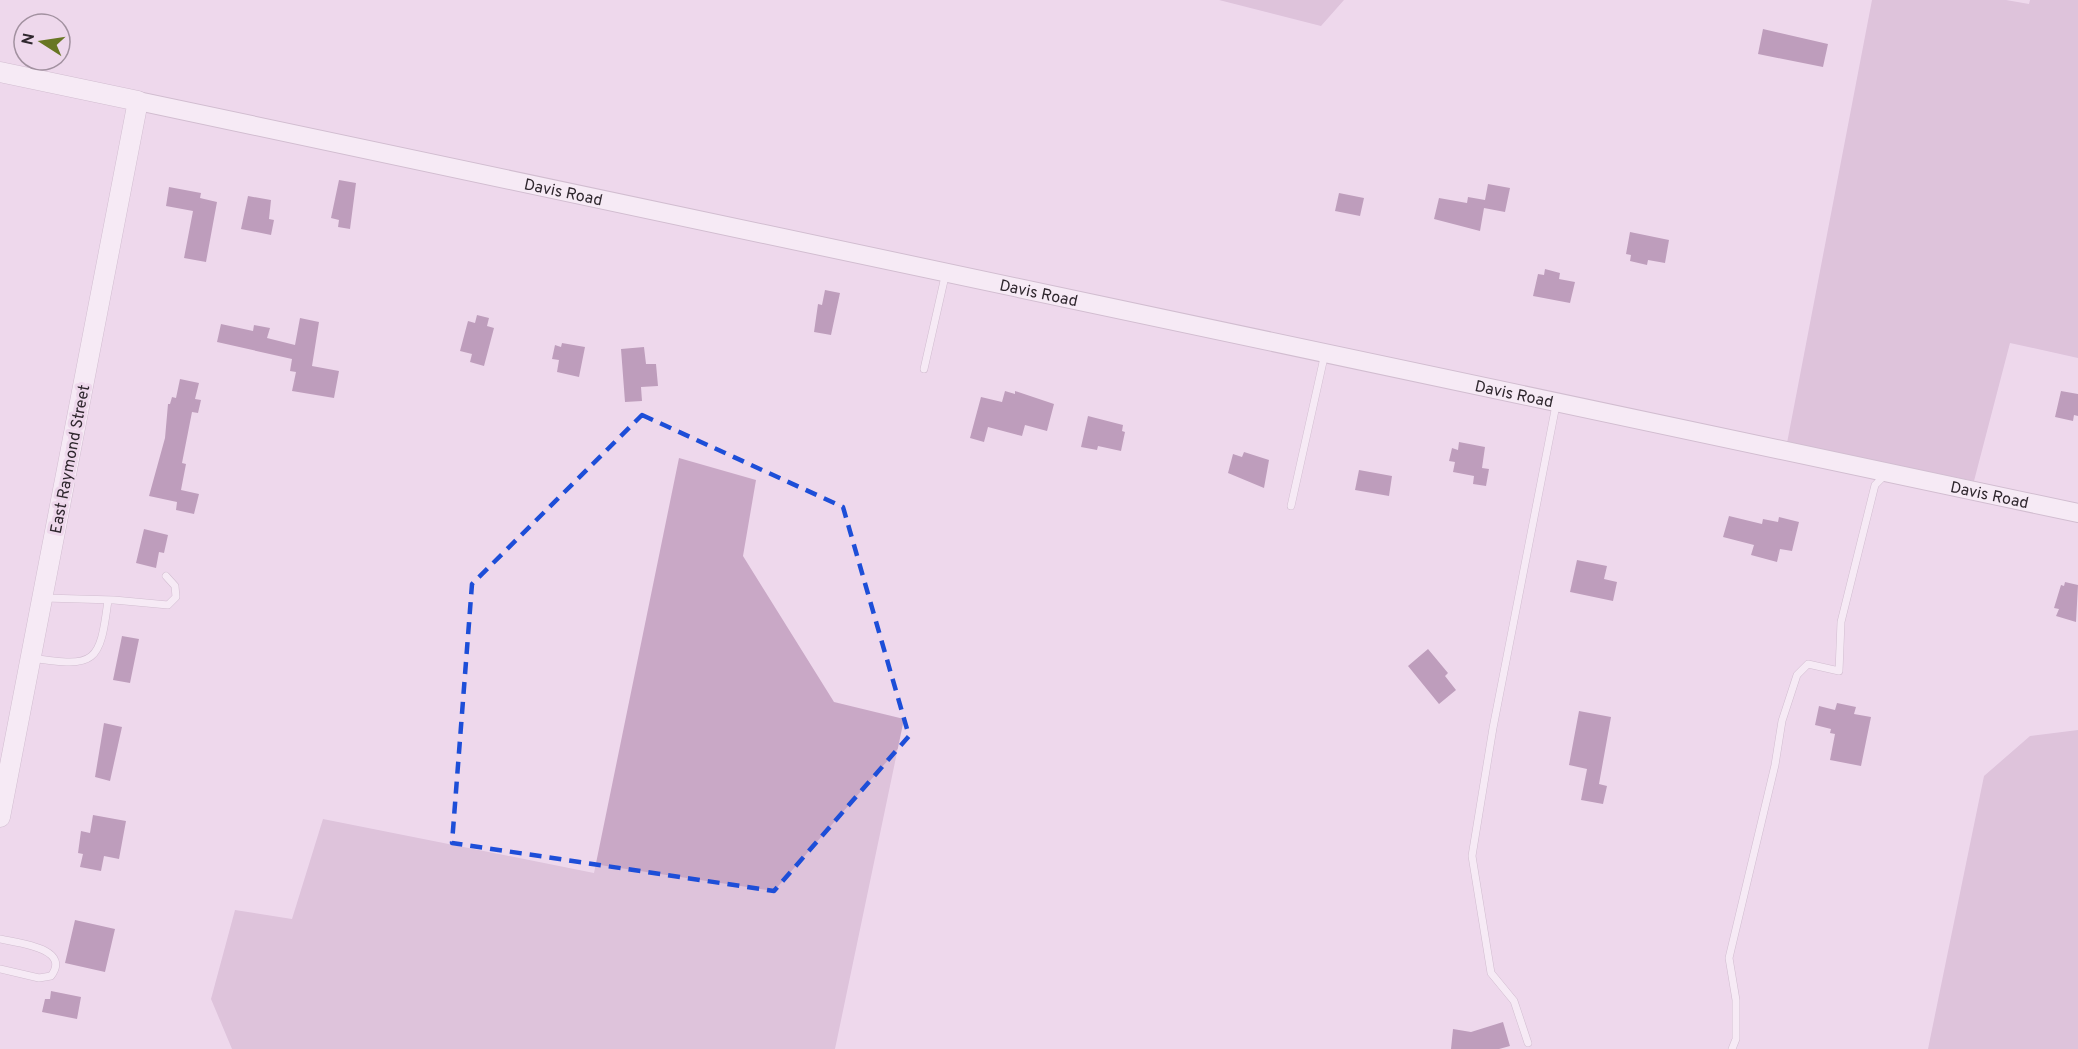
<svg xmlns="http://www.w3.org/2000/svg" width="2078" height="1049" viewBox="0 0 2078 1049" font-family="Overpass,sans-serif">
<rect width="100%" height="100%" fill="#eed8ec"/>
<path fill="#c9a8c6" d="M 1219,0 L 1344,0 L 1321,26 Z
M 1872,0 L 2006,0 L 2029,4 L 2030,0 L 2078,0 L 2078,358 L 2010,343 L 1974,481 L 1787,443 Z
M 679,458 L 756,480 L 743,556 L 834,702 L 904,719 L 835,1049 L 232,1049 L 211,999 L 235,910 L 292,919 L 323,819 L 594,873 Z
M 2078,730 L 2078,1049 L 1928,1049 L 1984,776 L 2030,736 Z"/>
<path fill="#835680" d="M 1763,29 L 1828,44 L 1823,67 L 1758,54 Z
M 339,180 L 356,183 L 350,229 L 338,227 L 339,220 L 331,218 Z
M 1488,184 L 1510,188 L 1505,212 L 1484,208 L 1480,231 L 1434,219 L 1439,198 L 1467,203 L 1468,197 L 1485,200 Z
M 169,187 L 201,193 L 200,198 L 217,202 L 206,262 L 184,258 L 193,211 L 166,206 Z
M 1339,193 L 1364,198 L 1360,216 L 1335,211 Z
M 248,196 L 271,200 L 269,219 L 274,220 L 271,235 L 241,229 Z
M 1630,232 L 1669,240 L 1665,263 L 1648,260 L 1647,265 L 1630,261 L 1631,255 L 1626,254 Z
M 1545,269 L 1560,273 L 1559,279 L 1575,282 L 1570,303 L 1533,296 L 1538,274 L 1544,275 Z
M 825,290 L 840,293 L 831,335 L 814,332 L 818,304 L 822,305 Z
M 477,315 L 489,318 L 487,326 L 494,328 L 484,366 L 470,362 L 472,354 L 460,351 L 468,321 L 475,323 Z
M 300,318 L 319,322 L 312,366 L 339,371 L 334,398 L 292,391 L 296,372 L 290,371 L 292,359 L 217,342 L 221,324 L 253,331 L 254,325 L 270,328 L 267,338 L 295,345 Z
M 562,343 L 585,347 L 579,377 L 557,372 L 559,360 L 552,359 L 555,345 L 561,347 Z
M 644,347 L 646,364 L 656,364 L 658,386 L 641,387 L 642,401 L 625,402 L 621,349 Z
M 180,379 L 199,383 L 195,399 L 201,400 L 198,413 L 192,412 L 182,463 L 186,464 L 181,490 L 199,494 L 194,514 L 176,510 L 177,502 L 149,496 L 165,438 L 168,404 L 170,404 L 172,397 L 176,398 Z
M 1005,391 L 1015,394 L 1015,391 L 1054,404 L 1047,431 L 1025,425 L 1022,436 L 988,427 L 984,442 L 970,438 L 981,397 L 1002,402 Z
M 2061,391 L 2078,394 L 2078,416 L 2074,415 L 2073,421 L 2055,417 Z
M 1088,416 L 1123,425 L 1122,431 L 1125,432 L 1121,451 L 1098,446 L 1097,450 L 1081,447 Z
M 1459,442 L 1485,447 L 1482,468 L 1489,469 L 1486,486 L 1473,484 L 1474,476 L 1453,472 L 1455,462 L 1449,461 L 1452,448 L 1458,450 Z
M 1244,452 L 1269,460 L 1264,488 L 1228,473 L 1233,454 L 1242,457 Z
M 1359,470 L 1392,476 L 1389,496 L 1355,490 Z
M 1729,516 L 1762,524 L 1763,519 L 1778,522 L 1779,517 L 1799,522 L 1792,551 L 1780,549 L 1777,562 L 1751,555 L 1754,545 L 1723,537 Z
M 144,529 L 168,535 L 164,553 L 159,552 L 156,568 L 136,563 Z
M 1577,560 L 1607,566 L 1604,579 L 1617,582 L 1613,601 L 1570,592 Z
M 2065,582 L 2078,585 L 2076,622 L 2056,616 L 2059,609 L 2054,608 L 2061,585 L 2064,586 Z
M 122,636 L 139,639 L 130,683 L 113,680 Z
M 1428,649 L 1448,673 L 1445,676 L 1456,690 L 1439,704 L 1408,666 Z
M 1837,703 L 1856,707 L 1854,714 L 1871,717 L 1861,766 L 1830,760 L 1835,734 L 1830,733 L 1831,729 L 1815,725 L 1819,706 L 1835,710 Z
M 1579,711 L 1611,717 L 1599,784 L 1607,786 L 1603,804 L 1581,800 L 1587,769 L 1569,765 Z
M 104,723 L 122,727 L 110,781 L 95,777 Z
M 93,815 L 126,821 L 119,859 L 104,856 L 101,871 L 80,867 L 83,854 L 78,853 L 81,831 L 90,833 Z
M 75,920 L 115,929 L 105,972 L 65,963 Z
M 51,991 L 81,997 L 77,1019 L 42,1012 L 45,999 L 50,999 Z
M 1503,1022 L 1510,1046 L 1499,1049 L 1451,1049 L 1453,1029 L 1471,1032 Z"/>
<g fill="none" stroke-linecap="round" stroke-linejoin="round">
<defs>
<path id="service" d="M 924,369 L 946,272
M 1291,506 L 1325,353
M 45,598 L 114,600 L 168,605 L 176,597 L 175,586 L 166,576
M 32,658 C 96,668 100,663 108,600
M 0,939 C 17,943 72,948 51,976 L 39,978 L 0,969
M 1528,1043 L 1514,1001 L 1491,973 L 1472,856 L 1493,728 L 1556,405
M 1732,1049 L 1736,1039 L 1736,1000 L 1729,958 L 1775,765 L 1782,721 L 1797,675 L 1808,664 L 1839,671 L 1841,622 L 1875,485 L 1885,475"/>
<g id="tertiary">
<path id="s1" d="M 138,101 L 2078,513"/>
</g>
<path id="secondary" d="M 0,72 L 138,101 L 0,817"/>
</defs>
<use href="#service" stroke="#af9cae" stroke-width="8"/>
<use href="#tertiary" stroke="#af9cae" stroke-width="20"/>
<use href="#secondary" stroke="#af9cae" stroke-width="21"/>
<use href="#service" stroke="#fff" stroke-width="7"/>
<use href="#tertiary" stroke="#fff" stroke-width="18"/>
<use href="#secondary" stroke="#fff" stroke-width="20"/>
</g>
<path d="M0 0H2078V1049H0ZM 642,415 L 843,507 L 909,736 L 774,891 L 452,843 L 472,584 Z" fill="#eed8ec" fill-opacity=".55" fill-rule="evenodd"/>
<path fill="none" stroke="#1d4ed8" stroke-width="4.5" stroke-dasharray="12 8" stroke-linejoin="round" d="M 642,415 L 843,507 L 909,736 L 774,891 L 452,843 L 472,584 Z"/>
<g text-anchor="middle" stroke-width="6" stroke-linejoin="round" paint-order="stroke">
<g font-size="16" fill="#2f272e" stroke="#eed8ec">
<text dy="6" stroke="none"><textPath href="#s1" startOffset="435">Davis Road</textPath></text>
<text dy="6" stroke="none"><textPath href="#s1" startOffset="921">Davis Road</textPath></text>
<text dy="6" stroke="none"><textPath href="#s1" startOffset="1407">Davis Road</textPath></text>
<text transform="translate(69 459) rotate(-79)" y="6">East Raymond Street</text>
<text dy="6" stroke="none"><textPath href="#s1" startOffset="1893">Davis Road</textPath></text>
</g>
</g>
<g transform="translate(42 42) rotate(282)"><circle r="28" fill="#eed8ec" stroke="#a291a0" stroke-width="1.5"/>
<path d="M0-4.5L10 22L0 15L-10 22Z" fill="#687623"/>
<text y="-9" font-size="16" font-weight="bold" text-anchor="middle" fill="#2f272e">N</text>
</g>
</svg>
